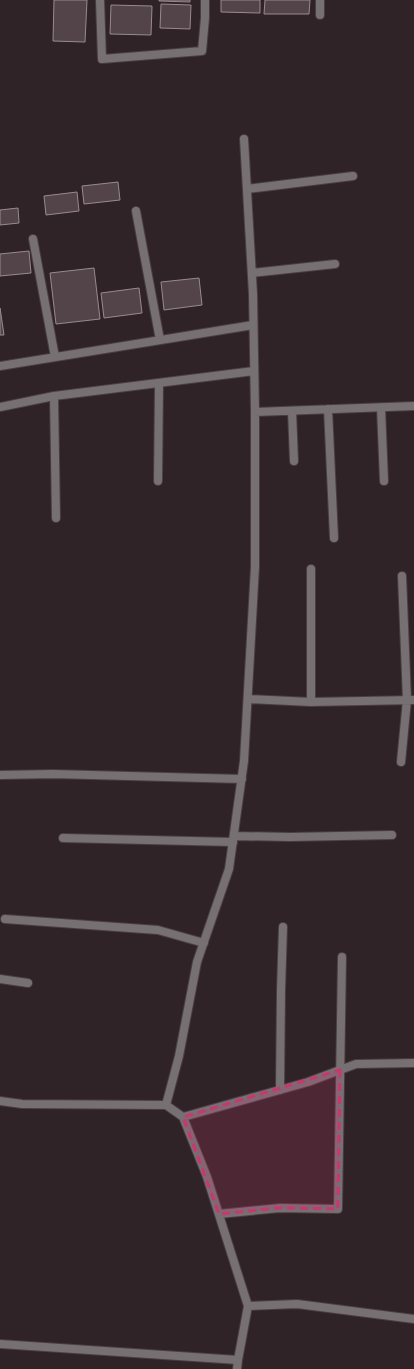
<svg xmlns="http://www.w3.org/2000/svg" width="414" height="1369" viewBox="0 0 414 1369" font-family="'Work Sans',sans-serif">
<rect width="100%" height="100%" fill="#302327"/>
<path fill="#524448" stroke="#9a8a8e" d="M 54,0 L 87,0 L 85,42 L 53,41 Z
M 159,0 L 190,0 L 190,2 L 159,1 Z
M 221,0 L 260,0 L 260,13 L 221,12 Z
M 265,0 L 310,0 L 309,14 L 264,14 Z
M 161,4 L 191,5 L 190,29 L 160,28 Z
M 111,5 L 152,6 L 151,35 L 110,34 Z
M 118,182 L 120,200 L 84,204 L 82,186 Z
M 77,192 L 79,211 L 46,215 L 44,196 Z
M 18,208 L 19,223 L 0,225 L 0,210 Z
M 29,251 L 31,273 L 0,276 L 0,254 Z
M 94,268 L 100,319 L 56,324 L 50,273 Z
M 199,278 L 202,305 L 164,310 L 161,282 Z
M 139,288 L 142,313 L 104,318 L 101,293 Z
M 0,308 L 4,335 L 0,335 Z"/>
<g fill="none" stroke-linecap="round" stroke-linejoin="round">
<defs>
<path id="service" d="M 381,408 L 384,481
M 63,838 L 233,842"/>
<path id="minor" d="M 100,0 L 102,59 L 202,51 L 205,18 L 205,0
M 320,15 L 320,0
M 247,189 L 353,176
M 136,211 L 160,340
M 33,239 L 55,357
M 252,273 L 335,264
M 0,366 L 253,325
M 54,396 L 56,518
M 0,407 L 54,396 L 254,371
M 328,409 L 334,538
M 292,411 L 294,461
M 255,412 L 414,406
M 158,481 L 159,384
M 311,569 L 311,702 L 414,700
M 248,699 L 311,702
M 401,762 L 407,700 L 402,576
M 0,775 L 53,774 L 242,779
M 234,836 L 290,837 L 392,835
M 5,919 L 158,930 L 204,943
M 0,979 L 28,983
M 280,1090 L 281,990 L 283,927
M 0,1101 L 22,1104 L 166,1105 L 183,1117 L 207,1177 L 248,1306 L 297,1304 L 414,1319
M 166,1105 L 179,1056 L 197,962 L 229,869 L 244,761 L 255,567 L 255,412 L 253,294 L 244,139
M 183,1117 L 308,1082 L 356,1064 L 414,1063
M 219,1214 L 280,1208 L 338,1209 L 342,957
M 0,1344 L 238,1360 L 237,1369
M 238,1360 L 248,1306"/>
</defs>
<use href="#service" stroke="#4b3e42" stroke-width="10"/>
<use href="#minor" stroke="#4b3e42" stroke-width="10"/>
<use href="#service" stroke="#777072" stroke-width="8"/>
<use href="#minor" stroke="#777072" stroke-width="8"/>
</g>
<path fill="#c93770" fill-opacity="0.2" stroke="#c93770" stroke-width="3" stroke-dasharray="8 5" stroke-linejoin="round" d="M 340,1070 L 338,1209 L 280,1208 L 219,1214 L 183,1117 Z"/>
</svg>
